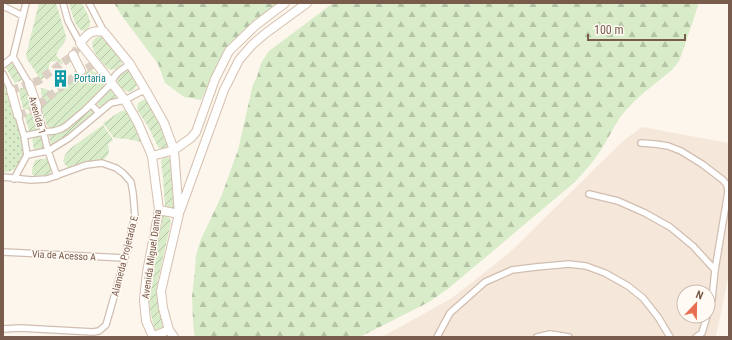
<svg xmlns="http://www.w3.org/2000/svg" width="732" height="340" viewBox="0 0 732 340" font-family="'Roboto Condensed',sans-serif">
<defs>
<pattern id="forest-firs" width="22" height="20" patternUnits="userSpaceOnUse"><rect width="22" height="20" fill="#d8ecc9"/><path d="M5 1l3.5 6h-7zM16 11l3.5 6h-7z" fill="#b4c2a5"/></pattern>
<pattern id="park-dots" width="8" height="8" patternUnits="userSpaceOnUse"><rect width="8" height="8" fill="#d8ecc9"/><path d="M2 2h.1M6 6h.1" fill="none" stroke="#b4c2a5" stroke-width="1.8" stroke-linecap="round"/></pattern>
<pattern id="garden-furrows" width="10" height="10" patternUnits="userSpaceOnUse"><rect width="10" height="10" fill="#d8ecc9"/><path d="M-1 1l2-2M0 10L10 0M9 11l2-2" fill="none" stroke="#b4c2a5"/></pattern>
</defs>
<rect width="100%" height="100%" fill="#fdf6ec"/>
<path fill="#f5e8da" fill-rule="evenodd" d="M 642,127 L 729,143 L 729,273 L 716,337 L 382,337 L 452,298 L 508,254 L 623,141 ZM 684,292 L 708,292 L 708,316 L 684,316 Z"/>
<path fill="url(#forest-firs)" d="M 114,3 L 281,3 L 260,18 L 228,46 L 201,100 L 184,97 L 165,83 L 158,64 L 122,16 Z
M 333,3 L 699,3 L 681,56 L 679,61 L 672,70 C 655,84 635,98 621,116 C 614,126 609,137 602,148 C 595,160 585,171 575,182 L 449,288 L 429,302 L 360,337 L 196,337 L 194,334 L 193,320 L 192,297 L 195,270 L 196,255 L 201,239 L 221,197 L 238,150 L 253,84 L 257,77 L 261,63 L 269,51 Z"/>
<path fill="url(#park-dots)" d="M 3,78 L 8,86 L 26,153 C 20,164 17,172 3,172 Z"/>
<path fill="url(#garden-furrows)" d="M 39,3 L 56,3 L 66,36 C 66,45 59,47 56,55 L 63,63 L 62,65 L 58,61 L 50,62 L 48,70 L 50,73 L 41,80 L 27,59 L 26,55 Z
M 69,3 L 82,3 C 86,13 96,23 85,31 C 75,31 72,12 69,3 Z
M 100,36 L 103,36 L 122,59 C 123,67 116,71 108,69 C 102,62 81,42 100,36 Z
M 11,63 L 15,65 L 23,78 L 22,80 L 15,83 L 6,68 L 6,66 Z
M 89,70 C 98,72 103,78 105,87 L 97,96 L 62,127 C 56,129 52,129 47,126 L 42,109 L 41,107 L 46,101 L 43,99 L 41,94 L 41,88 L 47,89 L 54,95 L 80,73 Z
M 124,70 L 129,71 C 131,73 135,76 137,79 C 138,83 136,89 132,91 C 130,92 127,91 125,91 C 116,82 114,80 124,70 Z
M 21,88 L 25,88 L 28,90 L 32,106 L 29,110 L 27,110 L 23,108 L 19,92 Z
M 108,88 L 112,88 L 118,97 C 115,100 107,104 103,107 L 99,106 L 97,103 L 99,97 Z
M 145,99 L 151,101 L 169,145 C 165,149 162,150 158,147 L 148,126 L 138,111 L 137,108 L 138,103 Z
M 89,110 L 93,110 L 95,113 L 55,147 L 52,146 L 49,137 L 50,134 L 60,133 Z
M 121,111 C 149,108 139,132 154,145 L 149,147 C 139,139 126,139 114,138 L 103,123 Z
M 33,113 L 38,129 L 36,132 L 34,133 L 29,131 L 24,114 Z
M 103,125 L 113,140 L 108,144 C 112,159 101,161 90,164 C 83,166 77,168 70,170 L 67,167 L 63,161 L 65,155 L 71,148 Z
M 37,135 L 41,137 L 44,148 L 44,149 L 36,152 C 33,149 32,141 33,137 Z
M 166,157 L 168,157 L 172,161 L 175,209 L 173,210 L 166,210 L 165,206 L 163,177 L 161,163 L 161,160 L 163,158 Z
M 48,158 L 53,169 L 49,175 L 35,176 L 32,174 L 32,170 L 35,160 Z
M 163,216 C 168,216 170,217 171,222 L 157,285 L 157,294 L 164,328 L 158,331 L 155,329 C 150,315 147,294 149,280 C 151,265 155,251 158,237 C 159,230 159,221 163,216 Z"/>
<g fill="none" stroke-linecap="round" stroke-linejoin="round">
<path stroke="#dcd0c4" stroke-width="8" stroke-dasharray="8 4" stroke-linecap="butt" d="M 11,90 L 38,81 L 73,55 L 80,43
M 18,115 L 32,111 L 37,106 L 81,71 L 93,65 L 99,67"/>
<defs>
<path id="street" d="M 63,3 L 68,21 L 80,43
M 89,3 L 104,32
M 3,6 L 23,16
M 13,57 L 29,84
M 3,65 L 13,57 L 26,3
M 3,74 L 11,90
M 91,104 L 99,113
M 37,106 L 48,151 L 57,176
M 24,136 L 43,132 L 54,131 L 61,129 L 66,126 L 85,110 L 112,83 C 113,74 123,69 130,64
M 641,143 L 655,144 L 668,146 L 681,151 L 702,164 L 723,180 L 727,185 L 728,192 L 715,270 L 712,299 L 708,311
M 27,155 L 48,151 L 69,138 L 111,103 L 125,100 L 140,92 L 146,91
M 3,177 L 31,180 L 47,179 L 86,165 L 102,163 L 116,168 L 123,173 L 131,182 L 133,193 L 135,216 L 125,258 L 106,325 L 99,331 L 93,332 L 20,328 L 3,329
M 14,179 L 27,155 L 24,136 L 18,115
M 589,194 L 618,201 L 645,213 L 670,227 L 693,246 L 715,270
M 3,252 L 125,258
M 437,337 L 450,313 L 485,282 L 512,270 L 536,267 L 569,264 L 586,266 L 605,273 L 628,286 L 643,298 L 658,317 L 670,337
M 537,337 L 550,334 L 569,337
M 696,337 L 702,333 L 707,316"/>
<path id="secondary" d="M 73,55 L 81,71
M 29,84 L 37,106
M 11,90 L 18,115
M 152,156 L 174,150 L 191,138 L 196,132 L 215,79 L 229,51 L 256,25 L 285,3
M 159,210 L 179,214
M 180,211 L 224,90 L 239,60 L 252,45 L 266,33 L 307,3
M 152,337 L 169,330
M 153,337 L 146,321 L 144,300 L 147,272 L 159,210 L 152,156 L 138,123 L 125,100 L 80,43 C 88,34 91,29 104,32 L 130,64 L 146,91 L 164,123 L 174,150 L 179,214 L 161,291 L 163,308 L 169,330 L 174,337"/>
</defs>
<use href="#street" stroke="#d1beb0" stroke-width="8"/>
<use href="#secondary" stroke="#d6c0b0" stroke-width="10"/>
<use href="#street" stroke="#fff" stroke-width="5.5"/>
<use href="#secondary" stroke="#fff" stroke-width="8"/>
</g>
<defs>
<symbol id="building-bare" viewBox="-9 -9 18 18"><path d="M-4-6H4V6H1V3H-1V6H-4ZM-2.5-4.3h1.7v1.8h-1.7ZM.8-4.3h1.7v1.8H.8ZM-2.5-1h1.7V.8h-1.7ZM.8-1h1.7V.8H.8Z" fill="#0f9aa8" stroke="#fffaf3" stroke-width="2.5" paint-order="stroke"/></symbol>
</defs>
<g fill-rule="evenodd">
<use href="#building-bare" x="48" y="66" width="25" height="25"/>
</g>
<g text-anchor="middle" stroke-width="3" stroke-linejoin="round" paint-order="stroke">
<g font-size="10" fill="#0d838f" stroke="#fffaf3" text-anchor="start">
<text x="74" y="82">Portaria</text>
</g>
<g font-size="10" fill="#7a5c4d" stroke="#fffaf3">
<text transform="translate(38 115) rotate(74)" y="4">Avenida 1</text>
<text transform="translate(151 254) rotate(-82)" y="4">Avenida Miguel Damha</text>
<text transform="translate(64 255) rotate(3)" y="4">Via de Acesso A</text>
<text transform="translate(124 256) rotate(-76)" y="4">Alameda Projetada E</text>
</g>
</g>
<rect width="732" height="340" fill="none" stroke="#7a5c4d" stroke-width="8"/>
<g transform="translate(696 304) rotate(22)"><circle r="19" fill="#fffaf3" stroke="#cabbb1"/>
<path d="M0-3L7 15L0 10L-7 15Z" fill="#e76f51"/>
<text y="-6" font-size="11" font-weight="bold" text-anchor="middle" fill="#7a5c4d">N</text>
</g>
<path d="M588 34v6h97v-6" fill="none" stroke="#7a5c4d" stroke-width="2"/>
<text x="594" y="34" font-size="12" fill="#7a5c4d" stroke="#fffaf3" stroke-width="3" paint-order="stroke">100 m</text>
</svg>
